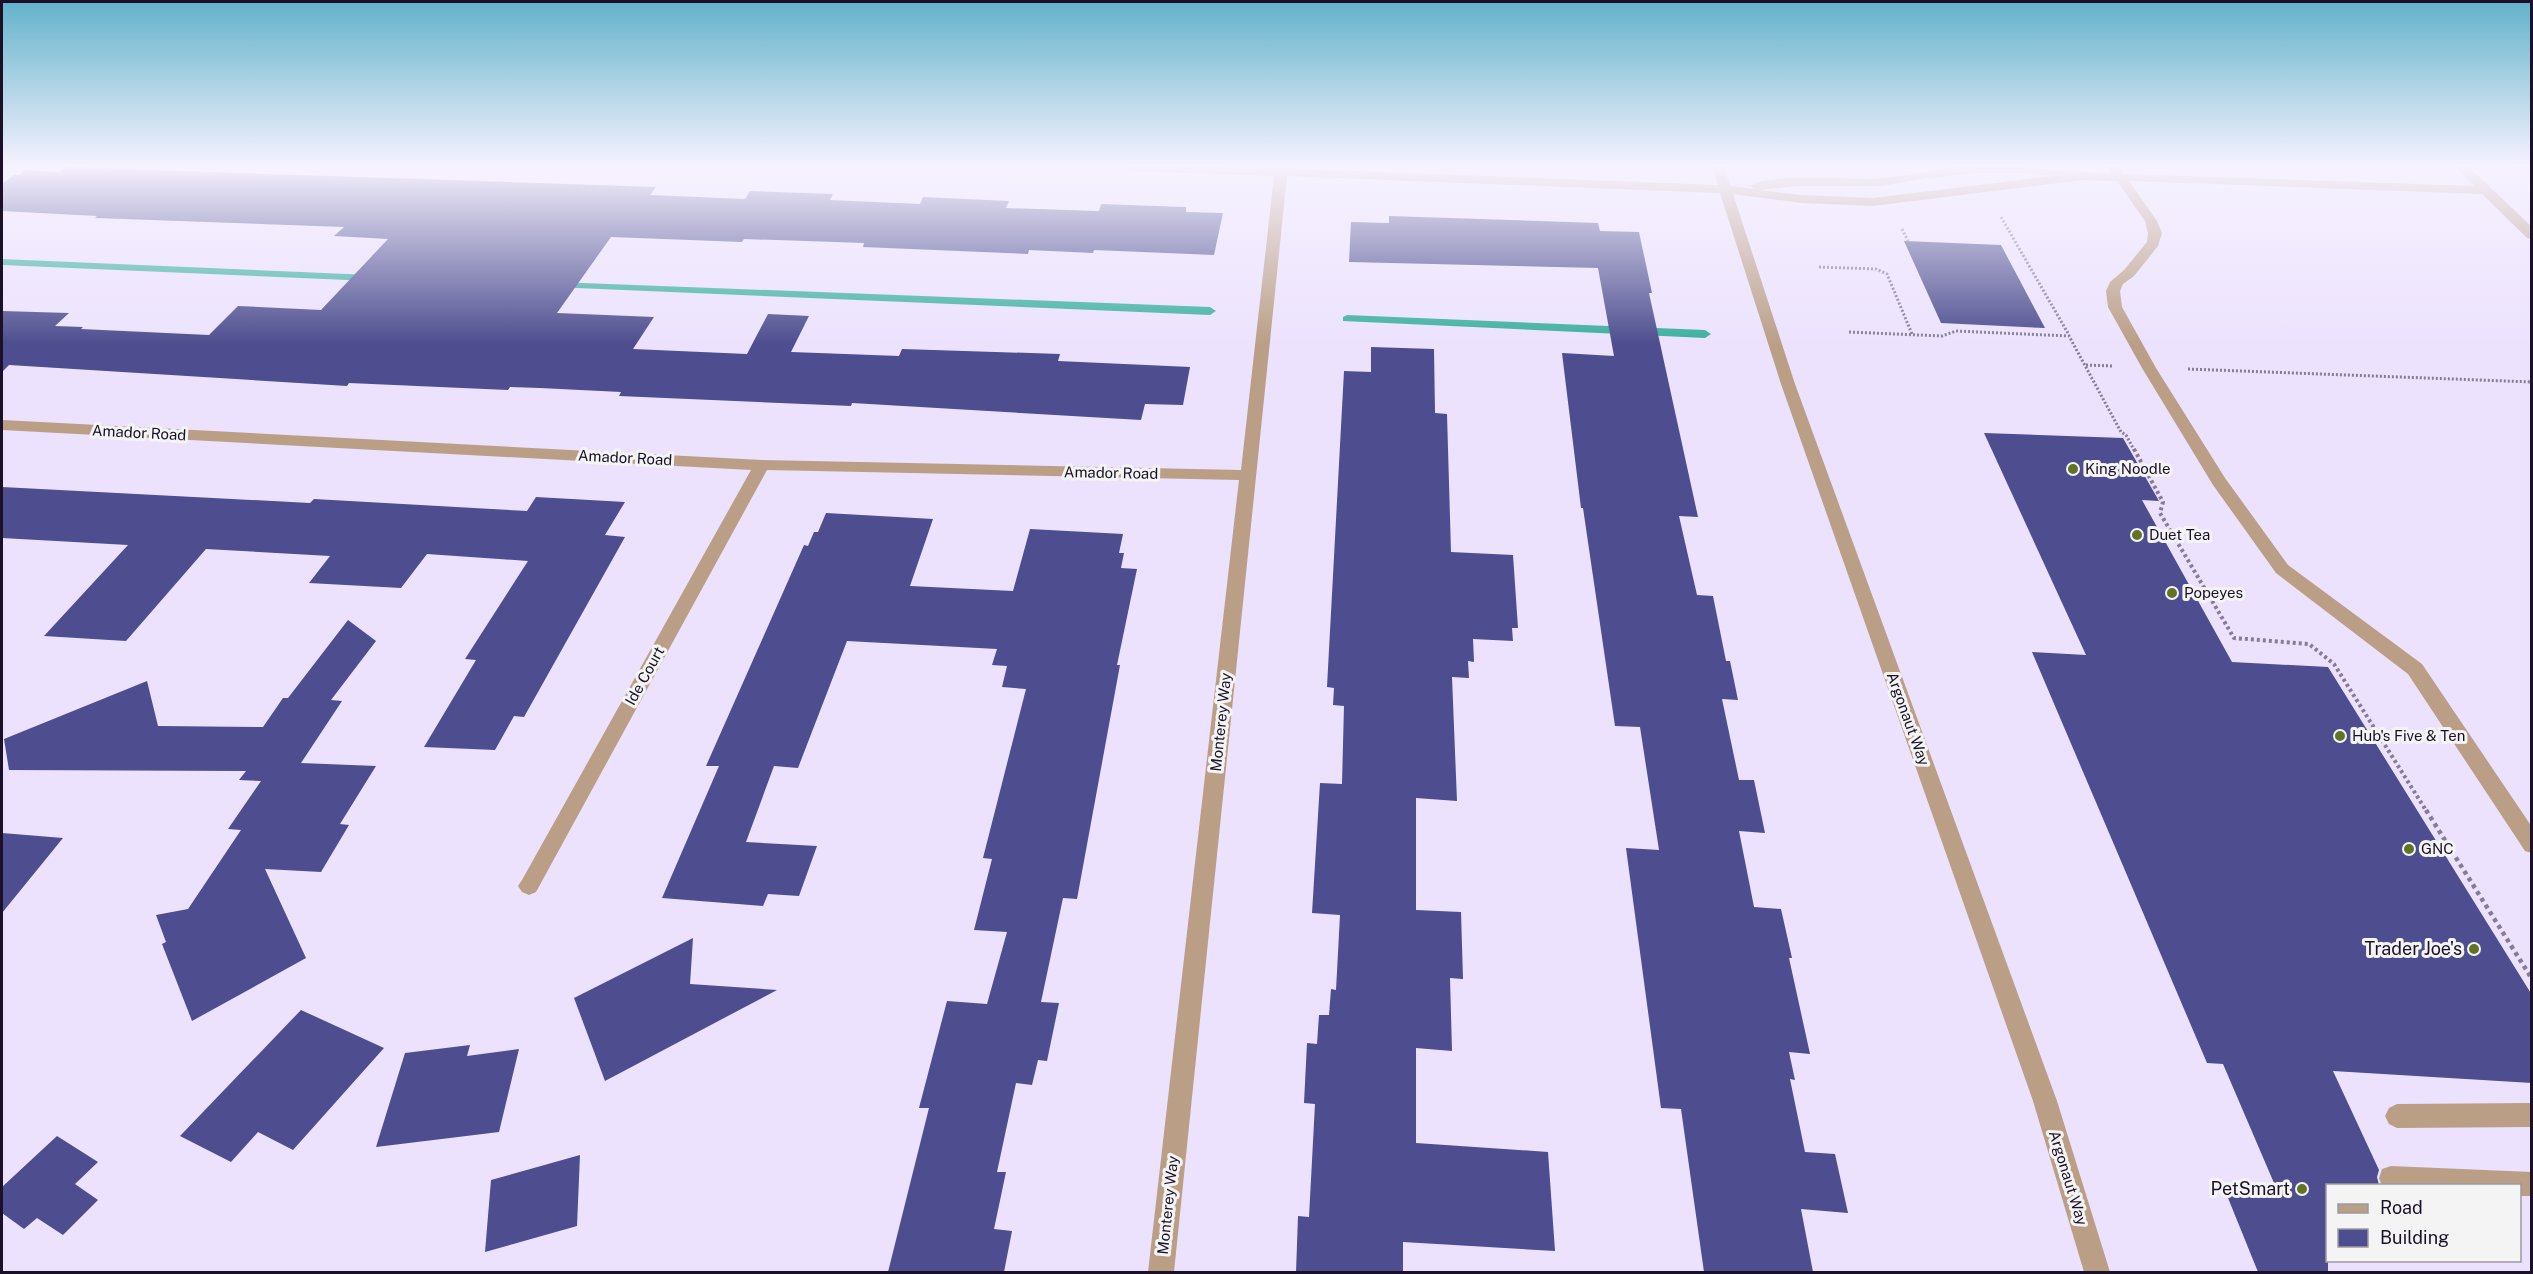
<svg xmlns="http://www.w3.org/2000/svg" width="2533" height="1274" viewBox="0 0 2533 1274" font-family="'Public Sans',sans-serif">
<rect width="100%" height="100%" fill="#ece2fe"/>
<g fill="none" stroke-linecap="round" stroke-linejoin="round">
<path fill="#3aaf9e" fill-rule="evenodd" d="M 2,259 L 371,275 L 377,278 L 371,281 L 2,265 Z
M 557,282 L 1210,307 L 1216,311 L 1210,315 L 553,287 L 553,283 Z
M 1347,315 L 1705,330 L 1711,334 L 1705,338 L 1343,321 L 1343,317 Z"/>
</g>
<path fill="#4d4d8f" d="M 65,167 L 656,187 L 650,195 L 745,199 L 750,191 L 833,194 L 830,200 L 920,204 L 923,197 L 1009,201 L 1006,208 L 1099,211 L 1101,204 L 1186,207 L 1186,212 L 1223,213 L 1214,255 L 1094,250 L 1093,253 L 1029,250 L 1028,254 L 863,247 L 864,243 L 744,239 L 742,242 L 611,237 L 557,313 L 654,317 L 633,349 L 747,354 L 768,314 L 809,316 L 791,352 L 899,356 L 902,349 L 1060,354 L 1058,361 L 1190,367 L 1183,405 L 1145,404 L 1141,420 L 852,403 L 851,406 L 619,396 L 621,392 L 540,388 L 510,387 L 508,390 L 349,383 L 347,386 L 9,365 L 2,372 L 2,311 L 69,313 L 55,326 L 83,327 L 81,329 L 209,335 L 238,306 L 321,310 L 388,239 L 334,236 L 344,227 L 95,218 L 97,216 L 2,211 L 2,184 L 14,175 L 19,175 L 25,170 L 59,172 Z
M 1389,216 L 1598,223 L 1600,231 L 1639,232 L 1652,293 L 1649,293 L 1698,517 L 1679,516 L 1697,595 L 1713,596 L 1726,661 L 1730,661 L 1738,700 L 1722,699 L 1739,780 L 1754,780 L 1765,833 L 1739,831 L 1754,907 L 1781,909 L 1792,958 L 1789,958 L 1810,1054 L 1789,1052 L 1795,1080 L 1790,1079 L 1805,1152 L 1835,1154 L 1848,1213 L 1801,1209 L 1813,1272 L 1704,1272 L 1681,1109 L 1661,1108 L 1626,848 L 1659,850 L 1640,727 L 1615,726 L 1583,508 L 1581,508 L 1562,353 L 1614,356 L 1598,268 L 1349,262 L 1351,222 L 1389,223 Z
M 1904,241 L 2001,245 L 2045,328 L 1941,323 Z
M 1371,347 L 1434,349 L 1435,413 L 1447,414 L 1451,552 L 1513,555 L 1518,628 L 1512,628 L 1513,641 L 1473,639 L 1474,662 L 1468,661 L 1469,678 L 1452,677 L 1457,801 L 1416,798 L 1416,910 L 1461,912 L 1463,979 L 1450,978 L 1452,1051 L 1416,1048 L 1416,1143 L 1548,1152 L 1555,1251 L 1403,1242 L 1403,1272 L 1296,1272 L 1298,1216 L 1309,1217 L 1315,1104 L 1304,1103 L 1307,1043 L 1317,1044 L 1319,1015 L 1329,1015 L 1331,989 L 1336,990 L 1340,915 L 1312,913 L 1320,783 L 1342,784 L 1344,706 L 1333,705 L 1334,688 L 1327,687 L 1344,371 L 1371,372 Z
M 1984,433 L 2123,438 L 2159,501 L 2142,500 L 2232,662 L 2328,667 L 2532,995 L 2532,1083 L 2333,1071 L 2379,1170 L 2377,1177 L 2379,1185 L 2328,1185 L 2328,1272 L 2258,1272 L 2226,1193 L 2280,1197 L 2223,1064 L 2207,1063 L 2032,652 L 2086,655 Z
M 2,487 L 310,503 L 314,499 L 527,511 L 536,497 L 625,502 L 605,535 L 625,537 L 524,717 L 514,716 L 495,750 L 424,747 L 476,660 L 465,659 L 528,561 L 427,554 L 401,588 L 309,583 L 330,556 L 206,549 L 126,641 L 44,636 L 128,545 L 2,538 Z
M 826,513 L 933,519 L 910,586 L 1013,591 L 1030,529 L 1123,534 L 1119,553 L 1124,553 L 1121,568 L 1137,569 L 1117,665 L 1120,665 L 1077,899 L 1063,898 L 1041,1002 L 1059,1003 L 1047,1061 L 1038,1060 L 1032,1085 L 1016,1083 L 997,1172 L 1006,1172 L 994,1229 L 1012,1231 L 1004,1272 L 888,1272 L 929,1108 L 919,1108 L 947,1001 L 987,1004 L 1007,932 L 974,930 L 992,859 L 983,858 L 1026,689 L 1002,687 L 1007,666 L 992,665 L 997,649 L 847,641 L 798,768 L 774,766 L 746,842 L 817,846 L 799,896 L 768,894 L 763,906 L 662,898 L 719,766 L 706,766 L 804,545 L 808,546 L 814,532 L 818,532 Z
M 348,620 L 376,641 L 331,700 L 342,701 L 301,763 L 376,766 L 340,824 L 349,825 L 321,872 L 265,869 L 306,958 L 192,1021 L 162,944 L 166,942 L 156,915 L 188,909 L 241,830 L 228,829 L 261,781 L 239,780 L 246,771 L 9,770 L 4,739 L 147,681 L 158,726 L 263,727 L 283,698 L 288,698 Z
M 2,833 L 63,838 L 2,913 Z
M 693,938 L 690,984 L 777,990 L 605,1081 L 574,998 Z
M 301,1010 L 384,1048 L 293,1150 L 258,1132 L 231,1162 L 180,1136 Z
M 470,1045 L 467,1056 L 519,1049 L 499,1132 L 376,1147 L 405,1053 Z
M 57,1136 L 98,1162 L 75,1184 L 98,1200 L 63,1235 L 37,1218 L 24,1229 L 2,1213 L 2,1187 Z
M 580,1155 L 577,1226 L 485,1252 L 491,1180 Z"/>
<g fill="none" stroke-linecap="round" stroke-linejoin="round">
<path stroke="#867c96" stroke-width="3" stroke-dasharray="2 2" stroke-linecap="butt" d="M 2512,168 L 2532,168
M 2001,217 L 2069,335
M 1902,229 L 1908,241
M 1819,267 L 1876,269 L 1887,274 L 1912,334
M 1849,332 L 1942,336 L 1956,331 L 2069,336 L 2121,432 L 2126,435 L 2134,450
M 2086,365 L 2112,366
M 2188,369 L 2532,382"/>
<path stroke="#867c96" stroke-width="4" stroke-dasharray="3 3" stroke-linecap="butt" d="M 2134,449 L 2163,502 L 2160,513 L 2234,638 L 2309,644 L 2334,664 L 2427,812"/>
<path stroke="#867c96" stroke-width="4.5" stroke-dasharray="4 4" stroke-linecap="butt" d="M 2426,810 L 2532,979"/>
<path fill="#ba9e86" fill-rule="evenodd" d="M 1126,167 L 1281,168 L 1718,185 L 1712,167 L 1724,167 L 1730,186 L 1754,189 L 1751,186 C 1766,172 1858,181 1882,178 C 1908,176 1934,169 1960,167 C 2011,164 2061,172 2111,173 L 2107,167 L 2119,167 L 2124,174 L 2474,186 L 2456,167 L 2469,167 L 2532,227 L 2532,239 L 2527,238 L 2482,194 L 2129,181 L 2157,221 L 2162,233 L 2158,246 L 2134,276 L 2123,284 L 2120,291 L 2122,307 L 2156,368 L 2225,478 L 2288,565 L 2422,664 L 2532,827 L 2532,853 L 2525,851 L 2408,674 L 2276,573 L 2213,485 L 2142,368 L 2108,307 L 2106,291 L 2110,282 L 2124,270 L 2147,242 L 2148,233 L 2145,221 L 2117,181 L 2083,180 L 1873,206 L 1802,203 L 1733,194 L 1795,384 L 2057,1101 L 2110,1272 L 2084,1272 L 2033,1101 L 1781,384 L 1720,193 L 1287,176 L 1174,1272 L 1148,1272 L 1239,480 L 767,470 L 536,892 L 529,895 L 522,892 L 518,886 L 522,880 L 751,470 L 2,430 L 2,420 L 762,460 L 1241,470 L 1274,176 L 1132,171 ZM 1978,173 L 2022,173 L 2052,176 L 1873,198 L 1802,195 L 1759,190 L 1795,186 L 1882,186 L 1926,178 Z
M 2532,1103 L 2532,1127 L 2397,1128 L 2389,1124 L 2385,1116 L 2389,1108 L 2397,1104 Z
M 2391,1166 L 2532,1172 L 2532,1196 L 2520,1196 L 2520,1186 L 2382,1186 L 2379,1178 L 2382,1169 Z"/>
</g>
<linearGradient id="sky" x2="0" y2="1"><stop stop-color="#62b2ca"/><stop offset="0.48" stop-color="#f6f2ff"/><stop offset="1" stop-color="#f6f2ff" stop-opacity="0"/></linearGradient>
<rect width="2533" height="345" fill="url(#sky)"/>
<g fill="#617423" stroke="#f4f4f4" stroke-width="2">
<circle cx="2073" cy="469" r="6"/>
<circle cx="2137" cy="535" r="6"/>
<circle cx="2172" cy="593" r="6"/>
<circle cx="2340" cy="736" r="6"/>
<circle cx="2409" cy="849" r="6"/>
<circle cx="2474" cy="949" r="6"/>
<circle cx="2302" cy="1189" r="6"/>
</g>
<g text-anchor="middle" stroke-width="6" stroke-linejoin="round" paint-order="stroke">
<g font-size="15" fill="#1a1028" stroke="#f4f4f4">
<text transform="translate(139 433) rotate(3)" y="5">Amador Road</text>
<text transform="translate(625 458) rotate(3)" y="5">Amador Road</text>
<text transform="translate(1111 473) rotate(1)" y="5">Amador Road</text>
<text transform="translate(645 676) rotate(-61)" y="5">Ide Court</text>
<text transform="translate(1908 719) rotate(70)" y="5">Argonaut Way</text>
<text transform="translate(1221 722) rotate(-84)" y="5">Monterey Way</text>
<text transform="translate(2068 1178) rotate(73)" y="5">Argonaut Way</text>
<text transform="translate(1168 1205) rotate(-84)" y="5">Monterey Way</text>
</g>
<g font-size="15" fill="#1a1028" stroke="#f4f4f4" text-anchor="start">
<text x="2085" y="474">King Noodle</text>
<text x="2149" y="540">Duet Tea</text>
<text x="2184" y="598">Popeyes</text>
<text x="2352" y="741">Hub's Five &amp; Ten</text>
<text x="2421" y="854">GNC</text>
</g>
<g font-size="18" fill="#1a1028" stroke="#f4f4f4" text-anchor="end">
<text x="2462" y="955">Trader Joe's</text>
<text x="2290" y="1195">PetSmart</text>
</g>
</g>
<rect width="2533" height="1274" fill="none" stroke="#1a1028" stroke-width="6"/>
<rect x="2326" y="1184" width="195" height="78" fill="#f4f4f4" stroke="#9d99a2" stroke-width="1.5"/>
<rect x="2338" y="1204" width="30" height="9" fill="#ba9e86" stroke="#9d99a2" stroke-width="1.5"/>
<text x="2380" y="1214" font-size="18" fill="#1a1028">Road</text>
<rect x="2338" y="1229" width="30" height="18" fill="#4d4d8f" stroke="#9d99a2" stroke-width="1.5"/>
<text x="2380" y="1244" font-size="18" fill="#1a1028">Building</text>
</svg>
